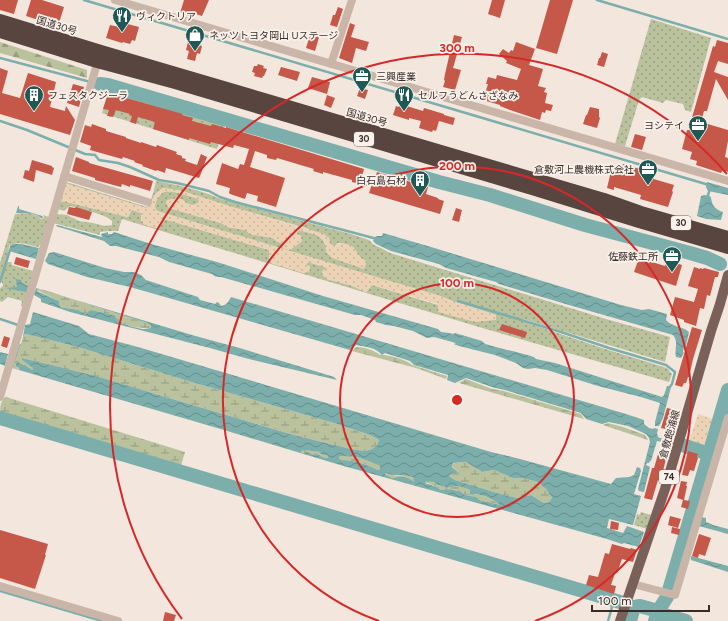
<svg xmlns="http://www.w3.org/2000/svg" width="728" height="621" viewBox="0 0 728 621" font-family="Figtree,'Noto Sans JP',sans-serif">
<defs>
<pattern id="grass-dots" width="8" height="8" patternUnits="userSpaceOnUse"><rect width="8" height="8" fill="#b9c19d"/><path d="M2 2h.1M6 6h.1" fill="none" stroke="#979d80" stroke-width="1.8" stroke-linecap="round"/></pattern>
<pattern id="forest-firs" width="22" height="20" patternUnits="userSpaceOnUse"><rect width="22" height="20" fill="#b9c19d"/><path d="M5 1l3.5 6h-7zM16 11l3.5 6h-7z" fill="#979d80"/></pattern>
<pattern id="wetland-marsh" width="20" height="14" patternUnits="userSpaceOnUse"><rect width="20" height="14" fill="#b9c19d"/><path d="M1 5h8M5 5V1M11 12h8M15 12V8" fill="none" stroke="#979d80"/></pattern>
<pattern id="sand-dots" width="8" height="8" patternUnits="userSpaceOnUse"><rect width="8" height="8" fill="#edd3b5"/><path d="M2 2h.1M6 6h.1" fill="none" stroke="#ccb59c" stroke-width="1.8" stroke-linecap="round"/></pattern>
<pattern id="water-waves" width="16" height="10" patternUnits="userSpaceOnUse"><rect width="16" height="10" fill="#7cafab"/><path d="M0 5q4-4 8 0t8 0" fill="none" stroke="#678f8b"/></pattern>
</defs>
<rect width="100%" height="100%" fill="#f2e6dd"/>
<path fill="url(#grass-dots)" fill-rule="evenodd" d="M 651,19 L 711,38 L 691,112 L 685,110 L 683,104 L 666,100 L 663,103 L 642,97 L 639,100 L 625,146 L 615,144 Z
M 109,91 L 224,125 L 217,149 L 102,113 Z
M 156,181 C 178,185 201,190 221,199 L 351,234 L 369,240 L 374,245 L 381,248 L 390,253 L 606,319 L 670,337 L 665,362 L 523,319 L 522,321 L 602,348 L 667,368 L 672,374 L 669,382 L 479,327 L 122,219 L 118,231 L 108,231 L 100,232 L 100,235 L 53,223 L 56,214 L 67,215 L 79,221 L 93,223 L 105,226 L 112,225 L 112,221 C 106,214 80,209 70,206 L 64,211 L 58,209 L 66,182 L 147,207 C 152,200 154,190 156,181 ZM 66,184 L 146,208 L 149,207 L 155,194 L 163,188 L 182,191 L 232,207 L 306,228 L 329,238 L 330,244 L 335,246 L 338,243 L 346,244 L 353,247 L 357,254 L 363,260 L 326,247 C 322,233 312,234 299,230 L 297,232 L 297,234 L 301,236 L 299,243 L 296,245 L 290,250 L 283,248 L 283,244 L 273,238 L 250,234 L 246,230 L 228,227 L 221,223 L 169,208 L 181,199 C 187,204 193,208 199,202 L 199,199 C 191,197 170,189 164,192 C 161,193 159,197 157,199 C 155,204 154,207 157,211 L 376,277 L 440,296 L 455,302 L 481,310 L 496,315 L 438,312 L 438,305 L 372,285 L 366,292 L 350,285 L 327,279 L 322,274 L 323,271 L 328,268 L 308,262 L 306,265 L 304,273 L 271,263 C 268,259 270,255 269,250 L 164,219 L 156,228 L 141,221 L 141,213 L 131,209 L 128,217 L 67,202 L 60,201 Z
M 29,213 L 38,216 L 41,219 L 44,218 L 43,215 L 49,217 L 42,242 L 38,247 C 29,245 18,240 9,246 L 7,262 L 11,262 L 12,265 L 33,271 L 24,307 L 21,306 L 22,301 L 8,297 L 2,302 L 0,301 L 0,288 L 2,287 L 3,285 L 0,278 L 0,263 L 15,214 Z
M 641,512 L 651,515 L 647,529 L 634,525 L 637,514 L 640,515 Z"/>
<path fill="url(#forest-firs)" d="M 0,42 L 87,70 L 87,78 L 0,53 Z"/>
<path fill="url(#wetland-marsh)" d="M 38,289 L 44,290 L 147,323 L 151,325 L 151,328 C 144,329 123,326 118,321 C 116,319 116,317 114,315 L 91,310 L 86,314 C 84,313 82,312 80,311 C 74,308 67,309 60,307 L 59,301 L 37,290 Z
M 26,334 L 78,347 L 188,381 L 334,423 L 370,435 L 379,440 L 377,445 L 372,449 L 365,451 L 351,449 L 294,435 L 156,394 L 30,360 L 22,358 L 22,360 L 34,368 L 33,370 L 17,363 L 19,370 L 13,368 L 20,346 C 23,342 22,336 26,334 Z
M 356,347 C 364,347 374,350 380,355 C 389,355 405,359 412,365 L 447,376 L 446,379 L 416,368 L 352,351 Z
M 466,379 L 492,389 L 504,391 L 581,414 L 584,419 L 459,383 Z
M 6,397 L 185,452 L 180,469 L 0,415 C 0,409 0,403 4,398 Z
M 608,423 L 623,427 L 645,435 L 648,440 L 603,425 Z
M 301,450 L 307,450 L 321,452 L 321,454 L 328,456 L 328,458 L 325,458 L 315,453 L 313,455 L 301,452 Z
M 340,456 L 357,457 L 371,462 L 380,466 L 380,469 L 378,470 C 366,464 354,460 341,460 L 339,458 Z
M 466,462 L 482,472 L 494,470 L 513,478 L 522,478 L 539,482 L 546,489 L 552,498 L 549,502 L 544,503 L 531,495 L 519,498 L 507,496 L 455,480 L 449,476 L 452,473 L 459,473 L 452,466 L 454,463 Z
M 386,473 C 389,474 393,475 396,476 C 403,476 405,475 413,477 L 415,482 L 389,477 L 385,474 Z
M 427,481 L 434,481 L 438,485 L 446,487 L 445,490 L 441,490 L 437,487 L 425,482 Z
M 459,486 L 470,490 L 474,495 C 483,494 492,499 499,504 L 499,505 L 489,502 L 486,502 L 481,501 L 476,497 L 465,495 L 460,491 L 458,491 L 451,489 L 448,490 L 447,488 L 449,487 Z"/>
<path fill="url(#sand-dots)" d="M 65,183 L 146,208 L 149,207 L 155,194 L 163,188 L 182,191 L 232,207 L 324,234 L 329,238 L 330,244 L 335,246 C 340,242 348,243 353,247 C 358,252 359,259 367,261 L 364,269 L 332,258 L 326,252 C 327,234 313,234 299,230 L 297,232 L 297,234 L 301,236 L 302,241 C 299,244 294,247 290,250 L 283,248 L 283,244 L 276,241 L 273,238 L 250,234 L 246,230 L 228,227 L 221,223 L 197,216 L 169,208 L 166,203 L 167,200 C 170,199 177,198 181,199 C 188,202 189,210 199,202 L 198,199 C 191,197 170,189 164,192 C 161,193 159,197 157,199 C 155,204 154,207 157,211 L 376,277 L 440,296 L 455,302 L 496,315 L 496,320 L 475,322 L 438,312 L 438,304 L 372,285 L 366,292 L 350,285 L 327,279 L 322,274 L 322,271 L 328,268 L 308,262 L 306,265 L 310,266 L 310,271 L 304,273 L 271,263 C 268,259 270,255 269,250 L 164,219 L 156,228 C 144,225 141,226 141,213 L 132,210 L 128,217 L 67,202 L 60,201 Z
M 698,414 L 716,420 L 707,451 L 688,445 Z"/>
<path fill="url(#water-waves)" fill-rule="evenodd" d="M 707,182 L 728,188 L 728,195 L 708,191 L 706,187 Z
M 705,195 L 710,196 L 711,198 C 712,206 716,210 723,212 L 721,220 L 706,219 L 697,216 L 701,196 Z
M 18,206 L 19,206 L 19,209 L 42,216 L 43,218 L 41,218 C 34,212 25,213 16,213 Z
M 57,225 L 102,237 L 101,234 L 108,232 L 108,234 L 112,234 L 114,232 L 151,244 L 217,262 L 323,296 L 438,329 L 441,332 L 449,333 L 453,334 L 455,333 L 482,341 L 485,344 C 502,349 517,352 534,357 L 536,359 L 555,363 L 662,397 L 664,395 L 667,386 L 671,387 L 663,418 L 659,426 L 655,426 L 655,422 L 660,403 L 641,397 L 598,386 L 547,370 L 535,368 L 528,369 L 523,368 L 516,363 L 495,355 L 459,346 L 454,344 L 456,343 L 434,337 L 427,338 L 413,331 L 394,326 L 386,325 L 376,322 L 375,320 L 361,315 L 355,315 L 221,277 C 217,277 215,277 212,274 L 169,262 L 159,257 L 116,246 L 110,246 L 104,241 L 56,226 Z
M 383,233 L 431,247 L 621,305 L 642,310 L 649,309 L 667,314 L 666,320 C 672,327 682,326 689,332 L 686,346 L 684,347 L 683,352 L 684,353 L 681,358 L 676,357 C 674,349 679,342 673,335 L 569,305 L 499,284 L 496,282 L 446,268 L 439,264 L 391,251 L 376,244 L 373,241 L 376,236 L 382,236 Z
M 13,244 L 21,244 L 39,248 L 36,259 L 9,251 L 10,246 Z
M 54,252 L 105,268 L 124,272 L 134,272 L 141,275 L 146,280 L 198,297 L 200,300 L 215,304 L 217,302 L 219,303 L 221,306 C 227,305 228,302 231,297 L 626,414 L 644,420 L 644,424 L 649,428 L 653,429 L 654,428 L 658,429 L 657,433 L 658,437 L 660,438 L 675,441 L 673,444 L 657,441 L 651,461 L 650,461 L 649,463 L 647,463 L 646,465 L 650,467 L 644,492 L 639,491 L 638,489 L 650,442 L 649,438 L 646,434 L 628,426 L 609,422 L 602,424 L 586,419 L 581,413 L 505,390 L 495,388 L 466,378 L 455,383 L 447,380 L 448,375 L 414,365 L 410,361 L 385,353 L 382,355 C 375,347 366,347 356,345 L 350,350 L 130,287 L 87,277 L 48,264 L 45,261 L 49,253 Z
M 11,275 L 16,279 L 21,280 L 22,283 L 28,286 L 26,292 L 5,288 L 17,287 L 16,280 Z
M 36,288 L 192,335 L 243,349 L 334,377 L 337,380 L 245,358 L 210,348 L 70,312 L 41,302 L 41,299 L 34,295 ZM 38,289 L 44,290 L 147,323 L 151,325 L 151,328 C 149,328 147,329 144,329 C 140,329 121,324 118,321 C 117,320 116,317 114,315 L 91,310 L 89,311 L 86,314 C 84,313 82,312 80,311 C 74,308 67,309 60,307 L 59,301 L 37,291 Z
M 33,312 L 79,326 L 89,334 L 138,347 L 491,452 L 520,459 L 611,484 L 616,478 L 629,477 L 634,475 L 637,467 L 640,468 L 641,471 L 634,494 L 641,496 L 633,525 L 609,519 L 607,528 L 623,533 L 627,526 L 644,532 L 639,547 L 624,543 L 622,544 L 607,539 L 340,465 L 224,430 L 12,368 L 19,345 L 22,343 L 25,325 L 30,324 ZM 26,334 L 78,347 L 188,381 L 334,423 L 370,435 L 379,440 L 377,445 L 372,449 L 365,451 L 351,449 L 294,435 L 95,376 L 22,358 L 22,360 L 33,368 L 33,370 L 17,362 L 16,364 L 16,366 L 19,368 L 19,370 L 13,368 L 20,346 L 22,343 L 24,335 ZM 304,450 L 320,452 L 321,454 L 328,456 L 328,458 L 325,458 L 315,453 L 313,455 L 306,452 L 303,453 L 301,452 L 301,451 ZM 340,456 L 357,457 L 371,462 L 380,466 L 380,469 L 378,470 C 366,464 354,460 341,460 L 339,458 ZM 466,462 L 482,472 L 494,470 L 513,478 L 522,478 L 538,482 L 546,489 L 552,498 L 549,502 L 544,503 L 531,495 L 519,498 L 507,496 L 455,480 L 449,476 L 452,473 L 459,473 L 452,467 L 453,463 ZM 386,473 C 395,477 403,474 413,477 L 414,482 C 410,479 404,476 398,477 C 397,477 396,478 395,478 C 391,478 387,476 385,474 ZM 427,481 L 434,482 L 438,485 L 446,487 L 445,490 L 441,490 L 437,487 L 425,483 ZM 459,486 L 470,490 L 470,494 C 474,495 477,494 480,495 C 487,496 494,500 499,504 L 499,505 L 489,502 L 486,502 L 483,501 L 481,501 L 476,497 L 465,495 L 460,491 L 458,491 L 450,489 L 448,490 L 447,488 L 449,487 Z
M 0,352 L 8,354 L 5,366 L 0,364 Z
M 701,517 L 706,518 L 706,522 L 713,525 L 728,529 L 728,534 L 699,526 Z
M 691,556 L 728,566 L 728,572 L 691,560 Z"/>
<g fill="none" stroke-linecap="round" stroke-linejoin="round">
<path stroke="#7cafab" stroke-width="2.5" d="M 84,0 L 709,185
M 597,0 L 728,39
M 0,58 L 87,81 L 100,84
M 0,121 L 27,130 L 85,154 L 95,155 L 99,160 L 118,163 L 130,167 L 159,180 L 177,183 L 209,191 L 220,197 L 235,202 L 351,232 L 377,239
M 707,199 L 710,188
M 690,253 L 691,249
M 0,282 L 10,250
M 458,301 L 561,332 L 609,348 L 666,365 L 675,372 L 672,384 L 669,388
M 0,319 L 18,325
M 720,416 L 723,417
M 709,453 L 712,453
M 704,471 L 706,471
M 689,522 L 692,523
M 680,554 L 683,555
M 0,591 L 102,621
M 608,621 L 614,600"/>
<path stroke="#7cafab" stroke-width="14" d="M 100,84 L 108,85 L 439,182 L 490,195 L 585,225 L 690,253 L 707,258 L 720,264
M 0,418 L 620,602
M 685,446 L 709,454
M 630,621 L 634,607 L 640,606 L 658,611 L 667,597 L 728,390
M 655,621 L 658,611 L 661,614 L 686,621"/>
</g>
<path fill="#c55849" d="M 0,0 L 18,0 L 14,14 L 0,10 Z
M 31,0 L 42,0 L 64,7 L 58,26 L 26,16 Z
M 184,0 L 209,0 L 202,16 L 190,12 L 189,16 L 180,13 Z
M 492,0 L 505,0 L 500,18 L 488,14 Z
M 550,0 L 573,0 L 557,54 L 536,48 Z
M 338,7 L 343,9 L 337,27 L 330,25 L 333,15 L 335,15 Z
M 120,22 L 139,27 L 135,41 L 132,40 L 130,44 L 123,42 L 122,43 L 106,38 L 110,25 L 119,27 Z
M 350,23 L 355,25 L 351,37 L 369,42 L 366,51 L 356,48 L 352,63 L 339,58 Z
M 311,32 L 320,34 L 315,51 L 306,48 Z
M 454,35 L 462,37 L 453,68 L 461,70 L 455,90 L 443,87 L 445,81 L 444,80 L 445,74 Z
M 717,40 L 728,43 L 728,64 L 718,61 L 714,72 L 728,77 L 728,100 L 716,79 L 707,111 L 704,111 L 701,122 L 728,130 L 728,141 L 725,157 L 728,158 L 728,172 L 723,170 L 721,173 L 696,165 L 697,161 L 690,159 L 692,152 L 682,149 L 687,130 L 689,130 L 693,114 L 713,46 L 715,47 Z
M 188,42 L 202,46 L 200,54 L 197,53 L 195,61 L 187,59 L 189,51 L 186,50 Z
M 516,42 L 535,49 L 529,65 L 543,69 L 538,86 L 546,88 L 544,92 L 547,93 L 545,103 L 553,105 L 551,111 L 546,110 L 545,113 L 542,112 L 540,120 L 510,110 L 500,106 L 500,105 L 483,100 L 488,84 L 486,84 L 488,77 L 496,79 L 497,75 L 517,80 L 521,69 L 506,63 L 507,61 L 499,54 L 503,49 L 509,53 L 511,50 L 513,51 Z
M 602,52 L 608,54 L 604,67 L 597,65 L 599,58 L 600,58 Z
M 258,64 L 264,66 L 263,68 L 267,69 L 264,76 L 263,76 L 262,78 L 254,76 L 255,73 L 252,72 L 254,66 L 257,66 Z
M 281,67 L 300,72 L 297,81 L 278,75 Z
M 0,68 L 8,71 L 2,93 L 20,98 L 28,73 L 56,82 L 50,107 L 65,111 L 66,106 L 75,120 L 70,135 L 0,114 Z
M 312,77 L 330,82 L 327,94 L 308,88 Z
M 73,84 L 84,87 L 79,107 L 67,103 Z
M 360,88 L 368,90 L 365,99 L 357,96 Z
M 108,93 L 120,96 L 126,97 L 126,98 L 183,114 L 182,115 L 193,118 L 192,121 L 211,126 L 212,124 L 226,128 L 226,127 L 364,169 L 360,184 L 352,182 L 352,180 L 323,172 L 323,174 L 313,171 L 314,169 L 277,158 L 276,160 L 267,158 L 267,155 L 255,151 L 250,167 L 285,178 L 276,207 L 257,201 L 258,196 L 247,193 L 245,199 L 230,194 L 229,193 L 230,188 L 216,184 L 222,163 L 238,169 L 240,164 L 244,165 L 249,149 L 234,145 L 233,148 L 211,142 L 210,144 L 189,138 L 189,140 L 166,133 L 153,129 L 155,122 L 138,117 L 136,124 L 130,122 L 132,116 L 129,115 L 130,114 L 116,110 L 113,117 L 107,116 L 109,110 L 103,109 Z
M 327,95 L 335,98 L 331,108 L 324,105 Z
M 400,104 L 423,111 L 424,108 L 444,114 L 444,115 L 455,118 L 453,125 L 439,121 L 436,131 L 433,130 L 432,132 L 419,128 L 421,121 L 409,118 L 409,120 L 393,115 L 396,106 L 399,107 Z
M 590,107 L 599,109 L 599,117 L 600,118 L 597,128 L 583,124 L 586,115 L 587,115 Z
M 92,124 L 106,129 L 106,131 L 126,137 L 126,138 L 141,143 L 141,142 L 156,147 L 157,145 L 177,152 L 176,154 L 182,156 L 182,158 L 186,159 L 185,161 L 197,165 L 201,154 L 207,157 L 200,176 L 199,178 L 166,168 L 165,173 L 157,170 L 156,171 L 142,166 L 143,165 L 134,162 L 135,161 L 123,157 L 122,159 L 90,150 L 91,146 L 80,142 L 85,125 L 91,127 Z
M 635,134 L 646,137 L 642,150 L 631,147 Z
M 76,157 L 89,162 L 89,163 L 153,181 L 150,191 L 130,185 L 130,187 L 122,184 L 121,187 L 95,180 L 95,178 L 72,171 Z
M 32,160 L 52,166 L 52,167 L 54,168 L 52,175 L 36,170 L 34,182 L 23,178 L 25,170 L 29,171 Z
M 623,164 L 643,170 L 642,172 L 648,173 L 647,177 L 674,185 L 672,191 L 673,192 L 668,207 L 640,199 L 641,195 L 614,187 L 614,190 L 607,188 L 612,167 L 621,169 Z
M 377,172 L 428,187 L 426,194 L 438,198 L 438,199 L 444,201 L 440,214 L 369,193 L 374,178 L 375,178 Z
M 69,207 L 75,208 L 76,207 L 92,212 L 89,220 L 67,214 Z
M 456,208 L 462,210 L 459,222 L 452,220 Z
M 16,257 L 30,261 L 28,268 L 14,264 Z
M 639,258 L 665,266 L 667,260 L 682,265 L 676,286 L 634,272 Z
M 694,267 L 700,269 L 700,268 L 703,269 L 704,268 L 719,272 L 718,277 L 715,277 L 710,296 L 707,295 L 704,309 L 700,308 L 696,326 L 684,322 L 684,320 L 670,315 L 675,297 L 694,302 L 698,289 L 688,286 Z
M 502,324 L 527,332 L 525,338 L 499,330 Z
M 692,327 L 702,330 L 693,359 L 689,377 L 688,377 L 686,383 L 684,383 L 682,387 L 675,385 Z
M 4,336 L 10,338 L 7,348 L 1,346 Z
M 667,408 L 679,411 L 679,413 L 680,413 L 678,422 L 675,422 L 673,430 L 670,429 L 670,430 L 661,428 Z
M 659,451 L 667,454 L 661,480 L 658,480 L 652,500 L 644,498 L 652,468 L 654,468 Z
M 688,451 L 698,454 L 697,457 L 698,458 L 694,471 L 690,470 L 688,476 L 682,475 Z
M 681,481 L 687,482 L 686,486 L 687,486 L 684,500 L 690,501 L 688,509 L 681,507 L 683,500 L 677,498 Z
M 670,516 L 681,519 L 678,528 L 668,525 Z
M 611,521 L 619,523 L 618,530 L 610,529 Z
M 672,527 L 680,529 L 679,535 L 671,533 Z
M 0,530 L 48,544 L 45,555 L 46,555 L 35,589 L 0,578 Z
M 699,534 L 711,538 L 705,556 L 699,554 L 698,558 L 692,556 Z
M 612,544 L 630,549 L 631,548 L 637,550 L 633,562 L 622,559 L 617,573 L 615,573 L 611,585 L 616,586 L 614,594 L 586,585 L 589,575 L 598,577 L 605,553 L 609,554 Z
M 165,612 L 176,615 L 174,621 L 163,621 Z"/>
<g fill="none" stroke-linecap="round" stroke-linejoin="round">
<path stroke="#cab5a9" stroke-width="8" d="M 115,0 L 728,181
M 331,64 L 352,0
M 64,176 L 148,202
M 0,397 L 99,57
M 633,584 L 675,595 L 728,418
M 0,586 L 118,621"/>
<path stroke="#79615a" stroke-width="10" d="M 620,621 L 665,489 L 711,331 L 720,304 L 728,275"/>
<path stroke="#594540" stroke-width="12" d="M 0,20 L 101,51 L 604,199 L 641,212 L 728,237
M 0,32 L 97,62 L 175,83 L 532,189 L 639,222 L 728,248"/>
</g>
<g fill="none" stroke="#d62828" stroke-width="2">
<circle cx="457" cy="400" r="117"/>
<path d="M379 621A234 234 0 1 1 535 621"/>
<path d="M182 619A352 352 0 0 1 727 174"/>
</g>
<defs>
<symbol id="restaurant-pin" viewBox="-11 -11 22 30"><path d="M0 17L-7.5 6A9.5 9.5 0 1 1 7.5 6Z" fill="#1f5956" stroke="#faf1ea"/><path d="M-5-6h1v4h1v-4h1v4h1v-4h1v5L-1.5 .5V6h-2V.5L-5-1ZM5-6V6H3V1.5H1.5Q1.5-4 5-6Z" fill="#fff"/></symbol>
<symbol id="shop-pin" viewBox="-11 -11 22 30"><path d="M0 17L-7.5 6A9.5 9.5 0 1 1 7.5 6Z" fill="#1f5956" stroke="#faf1ea"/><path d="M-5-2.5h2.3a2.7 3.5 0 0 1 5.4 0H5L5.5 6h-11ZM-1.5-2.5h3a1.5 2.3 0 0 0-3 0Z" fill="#fff"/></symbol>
<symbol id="office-pin" viewBox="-11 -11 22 30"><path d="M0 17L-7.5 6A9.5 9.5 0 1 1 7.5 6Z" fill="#1f5956" stroke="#faf1ea"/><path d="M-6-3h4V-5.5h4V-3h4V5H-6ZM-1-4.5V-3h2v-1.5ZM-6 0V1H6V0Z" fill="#fff"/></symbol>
<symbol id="building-pin" viewBox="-11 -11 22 30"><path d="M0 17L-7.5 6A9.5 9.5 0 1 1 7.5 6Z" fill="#1f5956" stroke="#faf1ea"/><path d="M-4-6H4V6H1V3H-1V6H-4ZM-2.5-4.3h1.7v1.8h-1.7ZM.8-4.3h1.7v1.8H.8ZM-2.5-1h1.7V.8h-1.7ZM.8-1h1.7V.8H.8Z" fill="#fff"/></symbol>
</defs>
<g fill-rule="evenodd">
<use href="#restaurant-pin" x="111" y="5" width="22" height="30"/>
<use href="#shop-pin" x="184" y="24" width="22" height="30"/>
<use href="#office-pin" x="351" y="65" width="22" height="30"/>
<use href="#building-pin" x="23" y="84" width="22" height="30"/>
<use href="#restaurant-pin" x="393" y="84" width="22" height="30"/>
<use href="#office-pin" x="687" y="114" width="22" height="30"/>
<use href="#office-pin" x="637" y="158" width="22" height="30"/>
<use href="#building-pin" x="409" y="169" width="22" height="30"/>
<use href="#office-pin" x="661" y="245" width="22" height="30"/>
</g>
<g text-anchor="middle" stroke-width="3.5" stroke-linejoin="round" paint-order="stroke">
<g fill="#faf1ea" stroke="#726763" stroke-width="1">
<rect x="354" y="132" width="20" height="14" rx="3"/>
<rect x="671" y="216" width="20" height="14" rx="3"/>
<rect x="659" y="470" width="20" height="14" rx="3"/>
</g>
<g font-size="9" font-weight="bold" fill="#382c29">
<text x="364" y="142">30</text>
<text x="681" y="226">30</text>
<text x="669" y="480">74</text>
</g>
<g font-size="10" fill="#382c29" stroke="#faf1ea" text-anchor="start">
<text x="136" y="20">ヴィクトリア</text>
<text x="209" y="39">ネッツトヨタ岡山 Uステージ</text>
<text x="376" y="80">三興産業</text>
<text x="48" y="99">フェスタクジーラ</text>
<text x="418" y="99">セルフうどんさざなみ</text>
<text x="684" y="129" text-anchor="end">ヨシテイ</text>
<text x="634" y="173" text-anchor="end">倉敷河上農機株式会社</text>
<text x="406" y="184" text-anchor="end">白石島石材</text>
<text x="658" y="260" text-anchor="end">佐藤鉄工所</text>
</g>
<g font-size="10" fill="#382c29" stroke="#faf1ea">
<text transform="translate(57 25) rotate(17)" y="4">国道30号</text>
<text transform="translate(367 117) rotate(16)" y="4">国道30号</text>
<text transform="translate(669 434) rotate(-74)" y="4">倉敷飽浦線</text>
</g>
</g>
<circle cx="457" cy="400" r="6" fill="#d62828" stroke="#faf1ea" stroke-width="2"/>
<g font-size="12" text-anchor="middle" font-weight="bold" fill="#d62828" stroke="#faf1ea" stroke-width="3.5" stroke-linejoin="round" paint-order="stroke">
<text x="457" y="52">300 m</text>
<text x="457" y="170">200 m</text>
<text x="457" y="287">100 m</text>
</g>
<path d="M592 605v6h117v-6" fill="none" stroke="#382c29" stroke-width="2"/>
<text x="598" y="605" font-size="12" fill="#382c29" stroke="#faf1ea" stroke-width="3" paint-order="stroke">100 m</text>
</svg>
